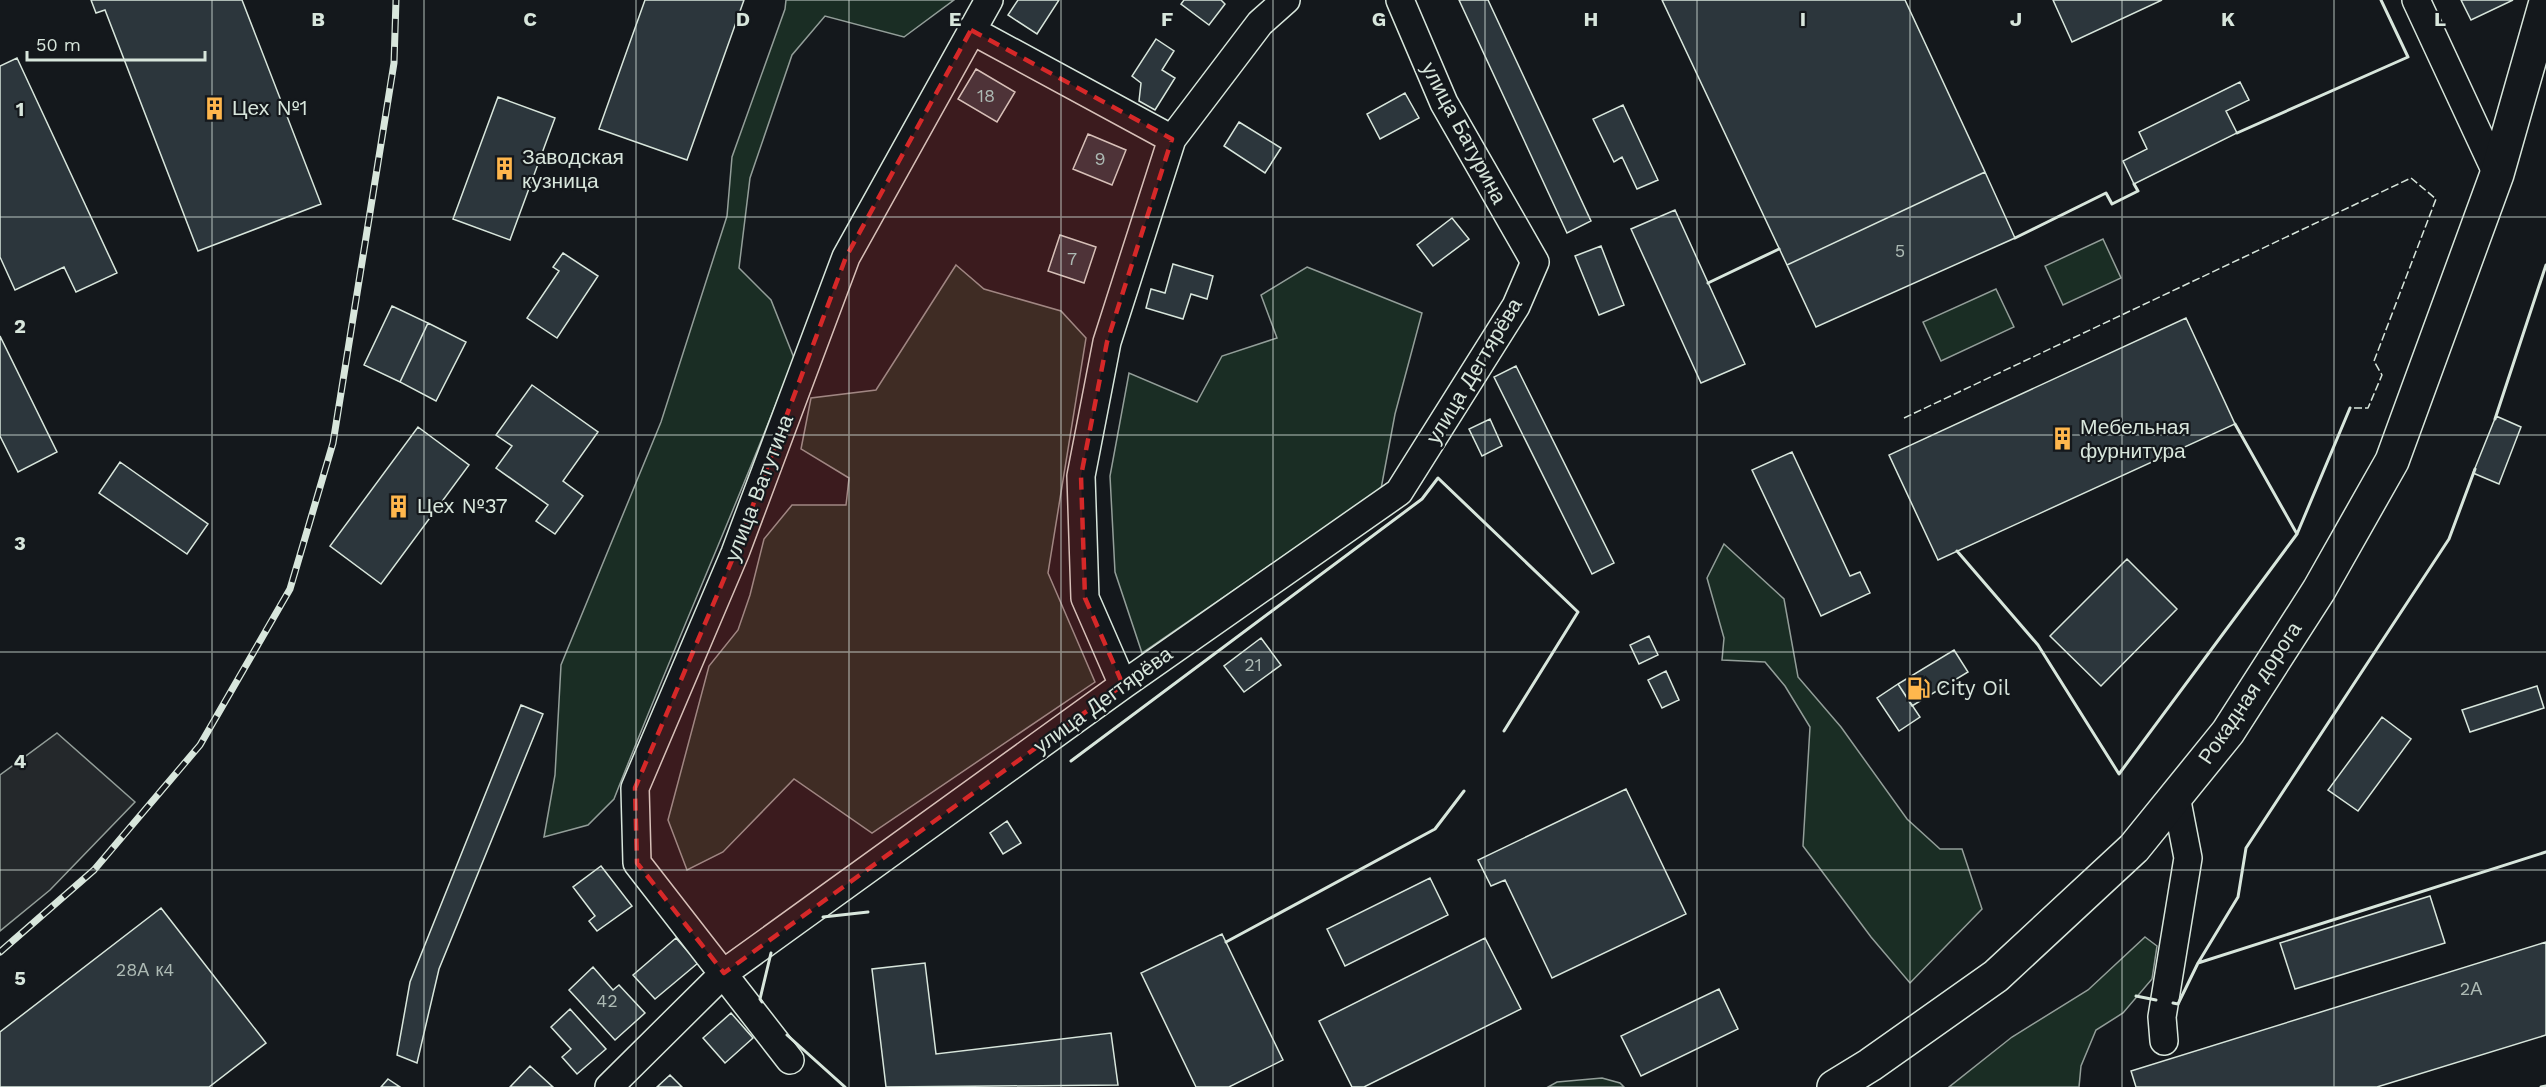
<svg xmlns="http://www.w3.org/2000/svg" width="2546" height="1087" viewBox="0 0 2546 1087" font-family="'Work Sans',sans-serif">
<rect width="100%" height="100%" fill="#14181c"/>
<path fill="#1a2d24" stroke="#939e99" stroke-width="1.5" d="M 786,0 L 954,0 L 904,37 L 825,16 L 792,55 L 750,178 L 739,268 L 771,300 L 794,358 C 737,506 672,651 614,799 L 588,825 L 544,837 L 555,775 L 561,665 L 661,422 L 727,216 L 732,157 L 785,9 Z
M 2103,239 L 2121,278 L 2063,305 L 2045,266 Z
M 956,265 L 984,289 L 1061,311 L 1086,338 L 1048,573 L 1095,682 L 872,833 L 794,779 L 723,852 L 687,870 L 668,820 L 709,666 L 738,630 L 750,595 L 764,539 L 792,505 L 846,505 L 849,478 L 801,449 L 811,398 L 876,390 Z
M 1307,267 L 1422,313 L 1395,414 L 1381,489 L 1142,653 L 1115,572 L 1110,476 L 1129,373 L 1197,402 L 1222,356 L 1277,338 L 1261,295 Z
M 1996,289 L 2014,327 L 1941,361 L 1923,322 Z
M 1724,544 L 1784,599 L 1798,677 L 1841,727 L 1907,819 L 1940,849 L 1962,849 L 1982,909 L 1910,983 L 1871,937 L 1803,846 L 1810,727 L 1785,686 L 1765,662 L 1722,660 L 1724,638 L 1707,578 Z
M 2145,937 L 2157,946 L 2152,979 L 2123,1013 L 2096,1030 L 2081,1066 L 2079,1087 L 1949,1087 L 2012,1037 L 2088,990 Z
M 1602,1078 L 1620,1083 L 1624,1087 L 1548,1087 L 1557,1082 Z"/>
<path fill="#24282b" stroke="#939e99" stroke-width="1.5" d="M 57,733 L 135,802 L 50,890 L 0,931 L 0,775 Z"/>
<path fill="#2c363c" stroke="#d8e6dc" stroke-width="1.5" d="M 91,0 L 242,0 L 321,204 L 198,251 L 105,10 L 96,13 Z
M 645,0 L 744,0 L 687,160 L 599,129 Z
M 1018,0 L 1059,0 L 1037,34 L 1008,15 Z
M 1184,0 L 1221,0 L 1225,4 L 1209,25 L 1181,4 Z
M 1459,0 L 1488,0 L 1591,221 L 1567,233 Z
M 1662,0 L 1905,0 L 1985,172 L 1787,265 Z
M 2053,0 L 2162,0 L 2072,42 Z
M 2461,0 L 2513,0 L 2471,20 Z
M 1156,39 L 1174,51 L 1162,70 L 1175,78 L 1155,110 L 1139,101 L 1141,83 L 1132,76 Z
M 17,58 L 117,273 L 76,292 L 64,267 L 15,290 L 0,257 L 0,66 Z
M 976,69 L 1015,92 L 997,122 L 958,99 Z
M 2240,82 L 2249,100 L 2226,111 L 2237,133 L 2134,184 L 2123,161 L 2147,149 L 2139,132 Z
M 1405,93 L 1419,118 L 1380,139 L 1367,114 Z
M 498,97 L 555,118 L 510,240 L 453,219 Z
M 1623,105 L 1658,180 L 1637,189 L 1622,157 L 1614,162 L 1593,119 Z
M 1239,122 L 1281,148 L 1265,173 L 1224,146 Z
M 1088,134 L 1126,150 L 1112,185 L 1073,169 Z
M 1985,172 L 2015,238 L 1816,327 L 1787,265 Z
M 1675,210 L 1745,364 L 1701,383 L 1631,229 Z
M 1452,218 L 1469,239 L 1433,266 L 1417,245 Z
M 1060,235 L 1096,247 L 1084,283 L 1048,271 Z
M 1601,246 L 1624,305 L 1599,315 L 1575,256 Z
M 563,253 L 598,276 L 557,338 L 527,318 L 559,271 L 553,267 Z
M 1173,264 L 1213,276 L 1207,299 L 1191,294 L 1183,319 L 1146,308 L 1151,289 L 1165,293 Z
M 392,306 L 428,323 L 400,382 L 364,365 Z
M 2186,318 L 2235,424 L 1938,560 L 1889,455 Z
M 428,323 L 466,342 L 436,401 L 400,382 Z
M 0,336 L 57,452 L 18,472 L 0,436 Z
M 1516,366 L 1614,563 L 1592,574 L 1494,377 Z
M 532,385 L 598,432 L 563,481 L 583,496 L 555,534 L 536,521 L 548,505 L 496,468 L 512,446 L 496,435 Z
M 2496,416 L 2521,427 L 2499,484 L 2473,473 Z
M 1490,419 L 1502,446 L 1482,456 L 1469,429 Z
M 418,427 L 469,465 L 381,584 L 330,546 Z
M 1792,452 L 1850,576 L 1860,572 L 1870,593 L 1821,616 L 1752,470 Z
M 120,462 L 208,524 L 187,554 L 99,493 Z
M 2127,559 L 2177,609 L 2101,686 L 2050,636 Z
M 1649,636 L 1658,655 L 1639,664 L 1630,645 Z
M 1261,638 L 1281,665 L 1244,692 L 1224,666 Z
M 1954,650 L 1968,672 L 1912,706 L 1898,684 Z
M 1666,671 L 1679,700 L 1662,708 L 1648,680 Z
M 1898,684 L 1920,717 L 1899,731 L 1877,698 Z
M 2537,686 L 2544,708 L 2470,732 L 2462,710 Z
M 521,705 L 543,714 L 439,969 L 417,1063 L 397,1055 L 410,982 Z
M 2382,717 L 2411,739 L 2358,811 L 2328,790 Z
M 1626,789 L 1686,914 L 1552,978 L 1505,880 L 1491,886 L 1478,860 Z
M 1007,821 L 1021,843 L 1003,854 L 990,833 Z
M 601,866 L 632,906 L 597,931 L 589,921 L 595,916 L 573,887 Z
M 1430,878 L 1448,915 L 1345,966 L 1327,929 Z
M 2430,896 L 2445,943 L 2295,989 L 2280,943 Z
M 161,908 L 266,1043 L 209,1087 L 0,1087 L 0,1032 Z
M 1222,934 L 1283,1060 L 1229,1087 L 1196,1087 L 1141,973 Z
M 676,938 L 698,963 L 655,999 L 633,975 Z
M 1485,938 L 1521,1009 L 1364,1087 L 1352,1087 L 1319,1021 Z
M 2546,942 L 2546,1035 L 2377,1087 L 2136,1087 L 2131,1071 Z
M 925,963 L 936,1054 L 1111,1033 L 1118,1085 L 886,1087 L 872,969 Z
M 593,967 L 613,990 L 619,985 L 645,1013 L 615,1040 L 569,990 Z
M 1719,989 L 1738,1029 L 1641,1076 L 1621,1036 Z
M 570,1009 L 606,1049 L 577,1074 L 562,1057 L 571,1049 L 551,1027 Z
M 731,1013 L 753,1038 L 725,1063 L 703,1038 Z
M 530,1066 L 553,1087 L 510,1087 Z
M 670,1075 L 682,1087 L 657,1087 Z
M 388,1079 L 400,1087 L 381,1087 Z"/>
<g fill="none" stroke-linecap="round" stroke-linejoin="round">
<defs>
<path id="minor" d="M 2416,0 L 2497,174
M 971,30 L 1172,139
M 1123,685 L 1085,598 L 1081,476 L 1107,342 L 1172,139 L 1260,23 L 1286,0
M 2164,1041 L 2162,1017 L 2188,858 L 2176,796
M 790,1060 L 637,863 L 635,788 L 735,553 L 846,257 L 989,0
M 609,1087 L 724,973 L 1123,685 L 1399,492 L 1516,306 L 1535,262 L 1444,103 L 1400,0"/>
<path id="major" d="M 1834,1087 L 1870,1065 L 1996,976 L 2134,848 L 2228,732 L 2319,590 L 2392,461 L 2497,174 L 2546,2"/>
</defs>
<use href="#minor" stroke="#d8e6dc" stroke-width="30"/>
<use href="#major" stroke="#d8e6dc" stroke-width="36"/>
<use href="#minor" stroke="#14181c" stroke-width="27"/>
<use href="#major" stroke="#14181c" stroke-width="33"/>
<defs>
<path id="rail" d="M 0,952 L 94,870 L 200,745 L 290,589 L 333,443 L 394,63 L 396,0"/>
</defs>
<use href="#rail" stroke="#d8e6dc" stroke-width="7"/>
<use href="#rail" stroke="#14181c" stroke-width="4.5" stroke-dasharray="14" stroke-linecap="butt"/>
<path stroke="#d8e6dc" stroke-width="1.5" stroke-dasharray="8 3" stroke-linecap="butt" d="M 1904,418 L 2411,178 L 2436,199 L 2374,361 L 2382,375 L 2368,408 L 2350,408"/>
<path stroke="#d8e6dc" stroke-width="3" d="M 2237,133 L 2408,57 L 2381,0
M 2015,238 L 2106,193 L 2112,204 L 2138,191 L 2134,184
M 1708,283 L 1779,249
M 2495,419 L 2546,265
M 2235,424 L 2297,534
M 2475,469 L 2449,539 L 2246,848 L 2238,897 L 2198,963 L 2546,852
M 1957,551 L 2038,645 L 2119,774 L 2297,534 L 2350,408
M 1071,761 L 1422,499 L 1438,478 L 1578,612 L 1504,731
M 823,917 L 868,912
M 1226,942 L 1435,829 L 1464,791
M 2136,996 L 2156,1000
M 762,1002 L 760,999 L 771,953
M 2173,1003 L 2178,1004 L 2198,963
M 787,1035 L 845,1087
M 2541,1087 L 2546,1086"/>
</g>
<path fill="#d62828" fill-opacity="0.2" stroke="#d62828" stroke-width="4.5" stroke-dasharray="12 8" stroke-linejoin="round" d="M 971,30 L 1172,139 L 1107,342 L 1081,476 L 1085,598 L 1123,685 L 724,973 L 637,863 L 635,788 L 735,553 L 846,257 Z"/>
<path fill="none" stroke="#d8e6dc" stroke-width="1.5" stroke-opacity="0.55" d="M 212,0 L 212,1087M 424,0 L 424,1087M 636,0 L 636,1087M 849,0 L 849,1087M 1061,0 L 1061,1087M 1273,0 L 1273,1087M 1485,0 L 1485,1087M 1697,0 L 1697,1087M 1910,0 L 1910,1087M 2122,0 L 2122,1087M 2334,0 L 2334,1087M 0,217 L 2546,217M 0,435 L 2546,435M 0,652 L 2546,652M 0,870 L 2546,870"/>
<defs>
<symbol id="building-bare" viewBox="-9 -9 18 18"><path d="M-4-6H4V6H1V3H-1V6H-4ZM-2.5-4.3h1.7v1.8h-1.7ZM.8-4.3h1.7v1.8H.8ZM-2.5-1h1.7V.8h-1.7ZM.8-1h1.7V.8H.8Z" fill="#ffb74d" stroke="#14181c" stroke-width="2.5" paint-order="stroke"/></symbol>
<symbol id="fuel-bare" viewBox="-9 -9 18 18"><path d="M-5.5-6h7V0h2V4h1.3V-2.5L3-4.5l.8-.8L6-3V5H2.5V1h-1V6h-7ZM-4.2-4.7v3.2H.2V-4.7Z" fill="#ffb74d" stroke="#14181c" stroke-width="2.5" paint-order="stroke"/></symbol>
</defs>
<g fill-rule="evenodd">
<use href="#building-bare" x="198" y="92" width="33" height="33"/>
<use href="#building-bare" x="488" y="152" width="33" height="33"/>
<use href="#building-bare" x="2046" y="422" width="33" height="33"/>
<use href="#building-bare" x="382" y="490" width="33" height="33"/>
<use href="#fuel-bare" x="1902" y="672" width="33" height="33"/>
</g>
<g text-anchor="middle" stroke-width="4.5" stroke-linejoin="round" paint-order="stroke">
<g font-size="18" fill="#adbab4">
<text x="986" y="102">18</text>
<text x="1100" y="165">9</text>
<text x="1900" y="257">5</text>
<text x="1072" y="265">7</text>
<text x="1253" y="671">21</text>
<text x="145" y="976">28А к4</text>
<text x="2471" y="995">2А</text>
<text x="607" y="1007">42</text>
</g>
<g font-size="21" fill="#d8e6dc" stroke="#14181c" text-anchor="start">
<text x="232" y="115">Цех №1</text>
<text x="522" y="164">Заводская<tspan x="522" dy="24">кузница</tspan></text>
<text x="2080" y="434">Мебельная<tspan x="2080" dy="24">фурнитура</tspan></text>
<text x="417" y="513">Цех №37</text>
<text x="1936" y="695">City Oil</text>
</g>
<g font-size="21" fill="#d8e6dc" stroke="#14181c">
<text transform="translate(1464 133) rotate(62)" y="7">улица Батурина</text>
<text transform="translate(1474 371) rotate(-59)" y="7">улица Дегтярёва</text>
<text transform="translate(759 488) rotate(-69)" y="7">улица Ватутина</text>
<text transform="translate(2250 693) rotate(-56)" y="7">Рокадная дорога</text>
<text transform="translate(1103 700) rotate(-36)" y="7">улица Дегтярёва</text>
</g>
</g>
<g font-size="20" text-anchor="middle" font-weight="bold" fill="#d8e6dc" stroke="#14181c" stroke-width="4.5" stroke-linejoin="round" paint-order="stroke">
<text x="318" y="26">B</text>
<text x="530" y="26">C</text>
<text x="743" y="26">D</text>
<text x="955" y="26">E</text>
<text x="1167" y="26">F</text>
<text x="1379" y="26">G</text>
<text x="1591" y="26">H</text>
<text x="1803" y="26">I</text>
<text x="2016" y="26">J</text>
<text x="2228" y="26">K</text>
<text x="2440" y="26">L</text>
<text x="20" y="116">1</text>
<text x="20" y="333">2</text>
<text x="20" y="550">3</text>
<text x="20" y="768">4</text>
<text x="20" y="985">5</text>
</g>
<path d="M27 51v9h178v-9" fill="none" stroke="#d8e6dc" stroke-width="3"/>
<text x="36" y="51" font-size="18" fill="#d8e6dc" stroke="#14181c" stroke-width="4.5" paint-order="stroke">50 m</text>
</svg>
